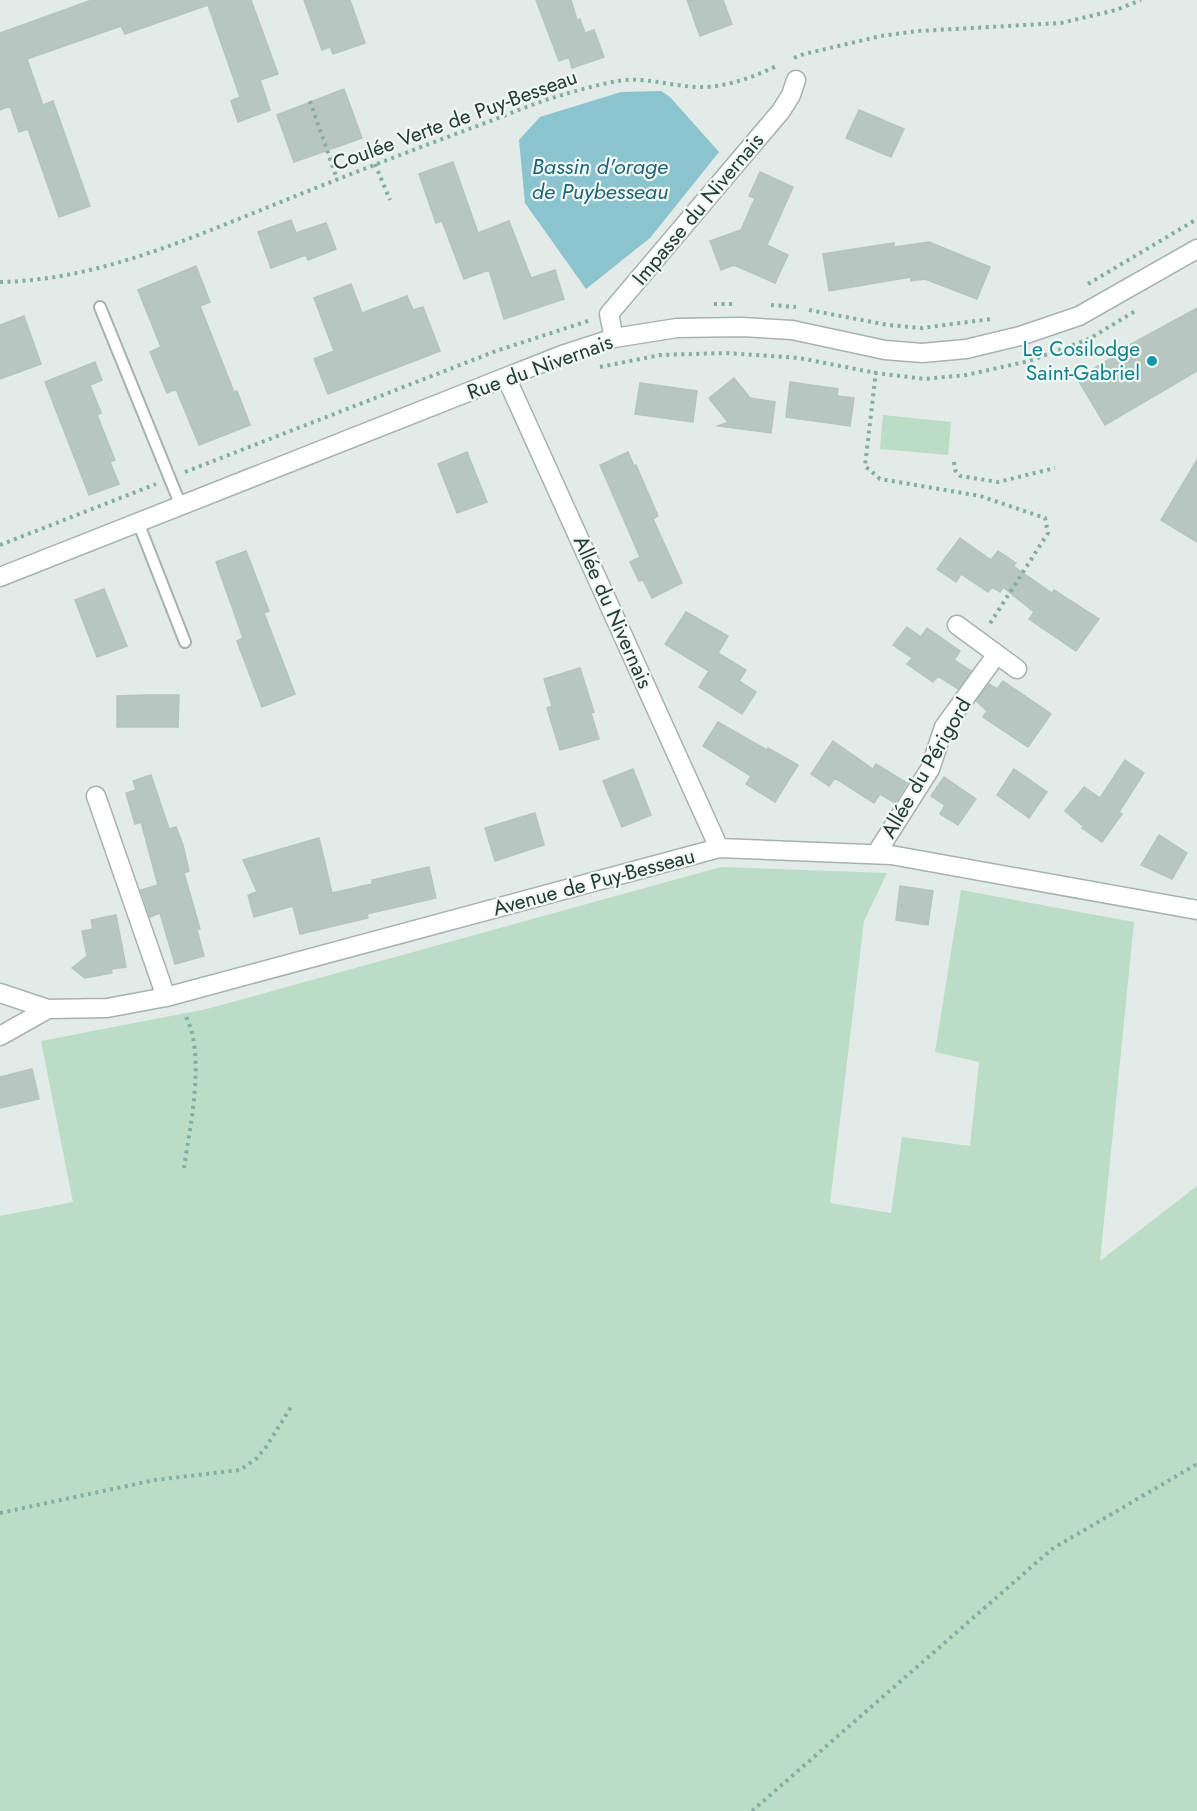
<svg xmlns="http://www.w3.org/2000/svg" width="1197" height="1811" viewBox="0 0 1197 1811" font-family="Jost,sans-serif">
<rect width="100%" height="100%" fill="#e2ebe7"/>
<path fill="#bbdcc5" d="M 883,415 L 951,422 L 948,455 L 880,449 Z
M 721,867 L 887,873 L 864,921 L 830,1203 L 891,1213 L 902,1137 L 970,1146 L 979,1062 L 935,1052 L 961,890 L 1134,922 L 1100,1261 L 1197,1186 L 1197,1811 L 0,1811 L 0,1216 L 73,1202 L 41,1041 L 207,1009 Z"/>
<path fill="#8bc3cf" d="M 661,91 L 670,97 L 719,152 L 650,238 L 586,289 L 525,203 L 519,140 L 540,117 L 621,92 Z"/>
<path fill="#b7c6c0" stroke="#b4c5be" stroke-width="1.5" d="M 92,0 L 251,0 L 278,74 L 260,80 L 270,110 L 238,122 L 231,101 L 240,97 L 208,5 L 125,34 L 121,26 L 27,59 L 43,105 L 53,101 L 90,206 L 59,217 L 28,129 L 19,132 L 10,106 L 0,110 L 0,33 Z
M 304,0 L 350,0 L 365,43 L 333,54 L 330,47 L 322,50 Z
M 536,0 L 571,0 L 577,20 L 580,19 L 585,33 L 594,30 L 604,57 L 572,68 L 569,57 L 559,61 Z
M 687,0 L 723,0 L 732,24 L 700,36 Z
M 344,89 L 362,138 L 294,162 L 277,115 Z
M 859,110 L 904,129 L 891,157 L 846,138 Z
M 453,162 L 478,233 L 509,221 L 531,278 L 555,270 L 564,299 L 504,319 L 489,270 L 464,279 L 442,221 L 436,223 L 419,174 Z
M 760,172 L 793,187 L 767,245 L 788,255 L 775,283 L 734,265 L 721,270 L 710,241 L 741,230 L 755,198 L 749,196 Z
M 291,220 L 296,233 L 326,223 L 336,249 L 308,260 L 306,255 L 271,268 L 258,232 Z
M 929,242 L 990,267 L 977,299 L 925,279 L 911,281 L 911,277 L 829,291 L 823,254 L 894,243 L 894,247 Z
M 196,266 L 210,302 L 200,306 L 234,392 L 237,391 L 250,425 L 199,445 L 176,389 L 167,393 L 150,352 L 161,347 L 138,290 Z
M 351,284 L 362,313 L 407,296 L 413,310 L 423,307 L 440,351 L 328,394 L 314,359 L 334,351 L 314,298 Z
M 1197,308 L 1197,371 L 1105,425 L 1077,378 L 1124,351 L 1122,349 Z
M 24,316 L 41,364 L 0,379 L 0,325 Z
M 95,362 L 102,380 L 90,385 L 101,413 L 97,415 L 115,460 L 110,462 L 119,484 L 89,495 L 45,382 Z
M 734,378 L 750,398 L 775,402 L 771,433 L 718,426 L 728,422 L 709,398 Z
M 790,382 L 838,389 L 837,396 L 854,398 L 850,426 L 786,417 Z
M 640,383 L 697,391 L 693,422 L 635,414 Z
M 467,452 L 487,502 L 457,513 L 438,464 Z
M 628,452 L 634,466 L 636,465 L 658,516 L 653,519 L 682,583 L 652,598 L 643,580 L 639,581 L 630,562 L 640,557 L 600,465 Z
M 1197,460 L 1197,542 L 1161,520 Z
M 960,538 L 991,560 L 998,551 L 1016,563 L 1013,566 L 1052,593 L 1054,590 L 1099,619 L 1076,651 L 1029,619 L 1034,612 L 1003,587 L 1000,592 L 992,587 L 988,592 L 961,574 L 956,582 L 937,569 Z
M 246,551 L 269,611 L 264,613 L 295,694 L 262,707 L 237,641 L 243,638 L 216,562 Z
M 104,589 L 127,646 L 97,657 L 75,600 Z
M 686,612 L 728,636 L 718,653 L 746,670 L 739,681 L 756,692 L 742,714 L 699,687 L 709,671 L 665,644 Z
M 907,627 L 921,637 L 927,628 L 960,651 L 954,660 L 971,671 L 958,689 L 938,676 L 933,682 L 907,664 L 912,658 L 893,645 Z
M 580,668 L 594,712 L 591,713 L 599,739 L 560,750 L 547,708 L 552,706 L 544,679 Z
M 1003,681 L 1051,714 L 1028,747 L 983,717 L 987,711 L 976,701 L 989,684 L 997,689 Z
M 145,695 L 179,695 L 178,727 L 117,727 L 117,696 Z
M 718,722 L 767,750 L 768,748 L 798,765 L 775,802 L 746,784 L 751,776 L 703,746 Z
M 833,741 L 873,769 L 876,764 L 907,783 L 895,803 L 880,794 L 874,803 L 835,778 L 829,786 L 811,774 Z
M 1125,760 L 1144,773 L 1119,812 L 1122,814 L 1102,842 L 1082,828 L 1084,827 L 1065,811 L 1084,787 L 1100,798 Z
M 633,769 L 651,815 L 622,827 L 603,781 Z
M 1014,769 L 1047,792 L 1029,818 L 997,795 Z
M 151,775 L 169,829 L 176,827 L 183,845 L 189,871 L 184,873 L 200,929 L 197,930 L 204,956 L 175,964 L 160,913 L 150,917 L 141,890 L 158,885 L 141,822 L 135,824 L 126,793 L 136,790 L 133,781 Z
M 944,777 L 976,799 L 958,825 L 940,814 L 945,805 L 931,796 Z
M 535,813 L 544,845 L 495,861 L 485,828 Z
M 1159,835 L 1187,853 L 1172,879 L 1141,865 Z
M 319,838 L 332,893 L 372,884 L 372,880 L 429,867 L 436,898 L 367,914 L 368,918 L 300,934 L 293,906 L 254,917 L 248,895 L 257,892 L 243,860 Z
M 900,886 L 933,891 L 928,925 L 896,920 Z
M 116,915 L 126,967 L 111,969 L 112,973 L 85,978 L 72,968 L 87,956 L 82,931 L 93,929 L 91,920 Z
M 32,1069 L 39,1099 L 0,1108 L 0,1077 Z"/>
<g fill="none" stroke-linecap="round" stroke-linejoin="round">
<defs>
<path id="lane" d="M 100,307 L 181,506
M 138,522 L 185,642"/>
<path id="street" d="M 614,338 L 609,314 L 781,111 L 791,95 L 796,80
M 506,377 L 719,848
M 0,577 L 562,355 L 614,338 L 677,328 L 741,327 L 792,330 L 885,350 L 922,353 L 966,349 L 1020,336 L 1079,316 L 1197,249
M 957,625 L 1017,669
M 96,796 L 166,997
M 876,854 L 930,769 L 944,727 L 997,654
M 0,993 L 48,1009 L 107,1008 L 166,997 L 719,848 L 891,855 L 1197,910
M 0,1036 L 48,1009"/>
</defs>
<use href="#lane" stroke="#a5b3ae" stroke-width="14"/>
<use href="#street" stroke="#a5b3ae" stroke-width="21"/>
<path stroke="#83aea1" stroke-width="4" stroke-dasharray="3 4.5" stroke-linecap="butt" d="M 794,58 L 804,54 L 881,36 L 918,31 L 1061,23 L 1116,10 L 1141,0
M 310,101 L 337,179
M 375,164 L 390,200
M 0,282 C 93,280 176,244 261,210 C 330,182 399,155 469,129 C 500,118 531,104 562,95 C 582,89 604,83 624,80 C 649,78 672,86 697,87 C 726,88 753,77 779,65
M 1088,284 L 1197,219
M 714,304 L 733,304
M 771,305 L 796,307
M 809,310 L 888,325 L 922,328 L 991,319
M 600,367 L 660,355 L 726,353 L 799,358 L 876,373 L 925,379 L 966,375 L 1029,361 L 1089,339 L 1137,310
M 876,371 L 865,466 L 880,479 L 980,496 L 1045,518 L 1048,533 L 989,625
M 954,462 L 955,470 L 960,476 L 998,482 L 1055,468
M 185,472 L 496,351 L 591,320
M 0,545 L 156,484
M 184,1168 C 190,1125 207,1052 184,1013
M 0,1513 L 155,1480 L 240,1470 L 257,1458 L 266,1447 L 293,1404
M 752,1811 L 1052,1549 L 1197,1464"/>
<use href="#lane" stroke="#fff" stroke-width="10"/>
<use href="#street" stroke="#fff" stroke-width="18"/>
</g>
<circle fill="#0f9aa8" stroke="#f2f8f5" stroke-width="2" cx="1152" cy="361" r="6"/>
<g text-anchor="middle" stroke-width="4.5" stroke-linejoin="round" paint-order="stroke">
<g font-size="21" fill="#223c35" stroke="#f2f8f5">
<text transform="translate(455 120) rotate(-20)" y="7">Coulée Verte de Puy-Besseau</text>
<text transform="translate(698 209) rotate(-50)" y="7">Impasse du Nivernais</text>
<text transform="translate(540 367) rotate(-20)" y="7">Rue du Nivernais</text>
<text transform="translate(613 612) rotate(66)" y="7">Allée du Nivernais</text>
<text transform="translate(926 768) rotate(-60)" y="7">Allée du Périgord</text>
<text transform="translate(594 882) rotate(-15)" y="7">Avenue de Puy-Besseau</text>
</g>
<g font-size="21" fill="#0d838f" stroke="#f2f8f5" text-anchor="end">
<text x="1140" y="356">Le Cosilodge<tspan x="1140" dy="24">Saint-Gabriel</tspan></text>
</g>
<g font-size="22" font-style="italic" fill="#1e6676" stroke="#f2f8f5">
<text x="600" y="174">Bassin d'orage<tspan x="600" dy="25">de Puybesseau</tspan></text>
</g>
</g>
</svg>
